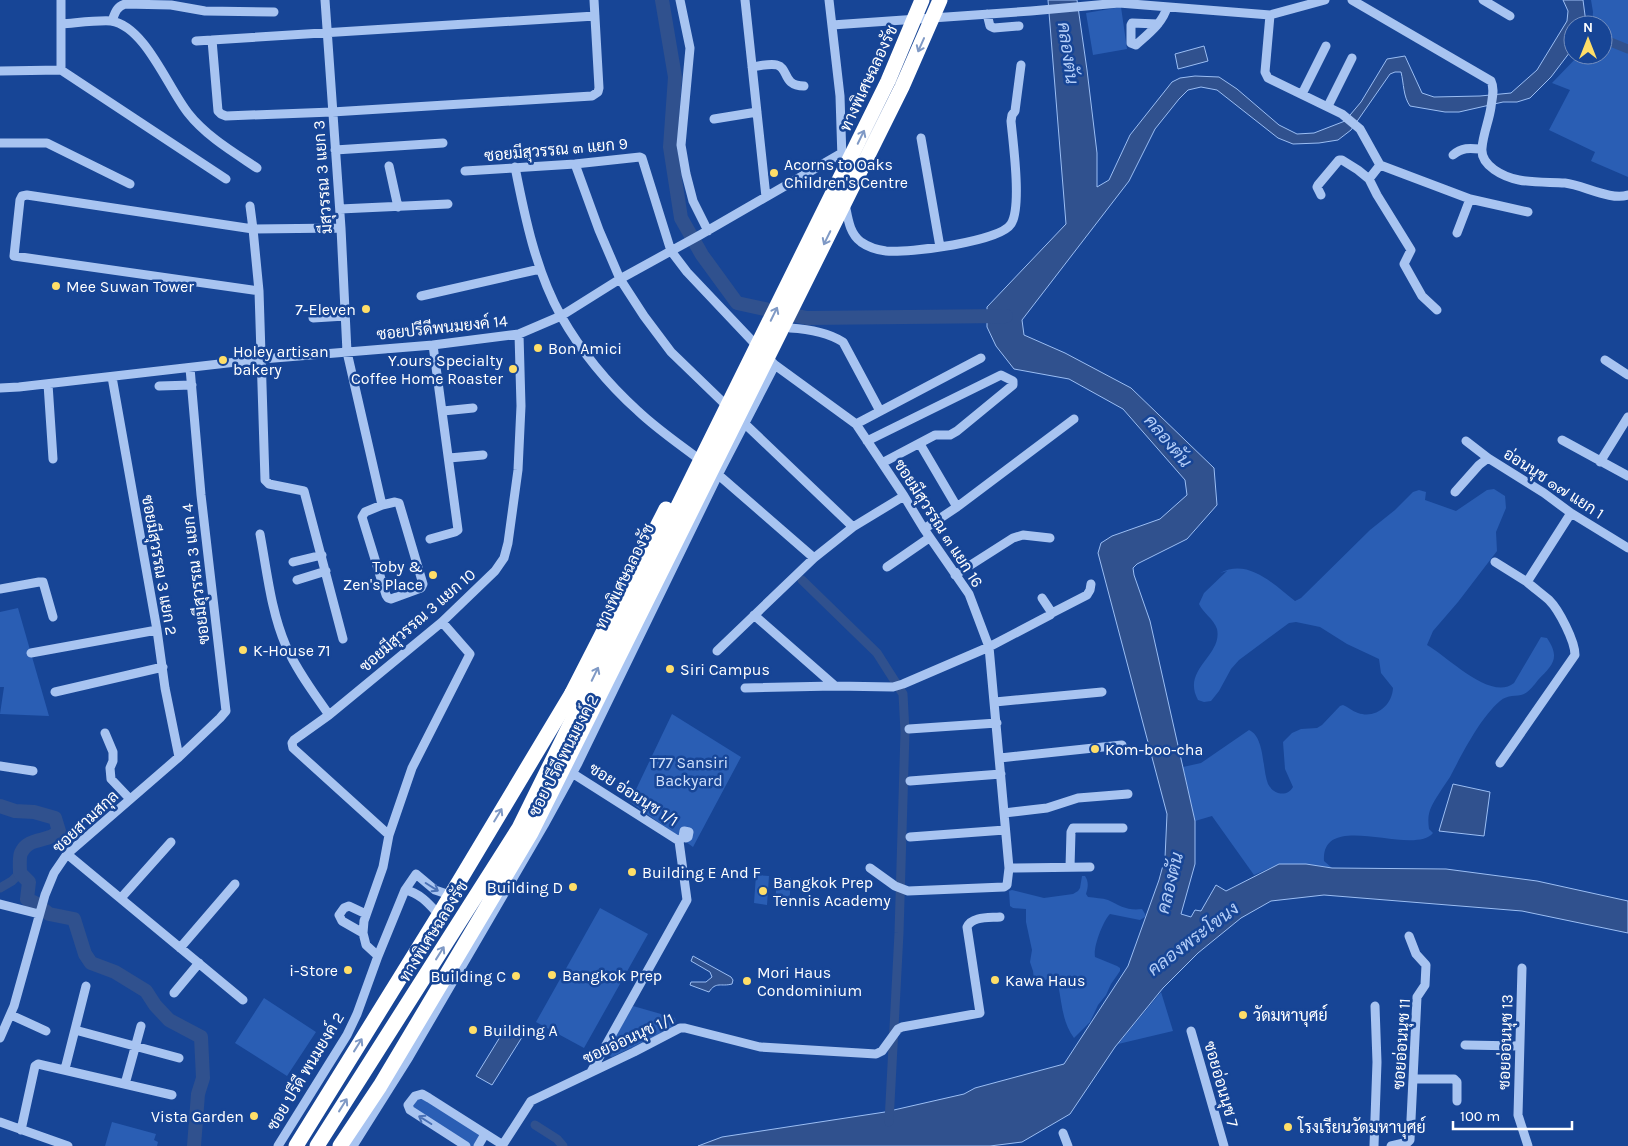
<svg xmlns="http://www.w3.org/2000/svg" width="1628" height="1146" viewBox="0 0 1628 1146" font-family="Karla,Sarabun,sans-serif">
<rect width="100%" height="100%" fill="#174596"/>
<path fill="#2a5eb4" d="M 1591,0 L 1628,0 L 1628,177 L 1591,161 L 1595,152 L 1549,130 L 1570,90 L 1552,83 L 1579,55 L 1603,55 L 1603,25 L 1592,25 L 1593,12 Z
M 1121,7 L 1127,49 L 1093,55 L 1086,13 Z
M 1494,489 L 1505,496 L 1506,508 L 1496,532 L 1497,551 L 1458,602 L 1433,631 L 1427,645 C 1447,656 1491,702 1514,683 L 1541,637 L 1547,638 C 1561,659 1552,665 1538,680 C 1534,685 1530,691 1524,694 C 1516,697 1508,694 1500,701 C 1480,718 1462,754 1450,777 C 1443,788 1435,798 1430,810 C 1428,816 1428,822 1429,829 L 1433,833 C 1413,857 1321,809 1324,861 L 1332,868 L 1306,864 L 1279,864 L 1254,875 L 1212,816 L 1195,821 L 1183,767 L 1201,763 L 1249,730 C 1265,737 1262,769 1268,784 C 1273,794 1287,798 1293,787 L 1285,769 L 1283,742 L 1292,733 L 1301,729 L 1317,728 L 1322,725 L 1340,706 L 1343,705 C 1348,707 1352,711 1358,713 C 1375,719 1392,706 1393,688 L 1381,673 L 1379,659 L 1347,644 L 1320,627 L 1296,622 L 1289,623 L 1239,660 L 1231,669 L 1219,691 L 1211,701 L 1204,702 L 1198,700 C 1181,669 1223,656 1217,629 C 1214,619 1203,613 1199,604 L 1204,593 L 1227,571 L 1220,573 C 1249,558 1274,585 1295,601 L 1301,598 L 1370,530 L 1395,510 L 1413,492 L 1419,490 L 1426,492 L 1425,500 L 1456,511 L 1487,490 Z
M 18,608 L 49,716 L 0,714 L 4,687 L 0,687 L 0,612 Z
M 672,714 L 741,757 L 693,847 L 630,802 Z
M 756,875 L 769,876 L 767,905 L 754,903 Z
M 1082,876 L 1085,876 C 1089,882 1088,887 1086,894 L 1088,897 C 1095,898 1102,898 1108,900 C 1120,906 1128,911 1142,909 L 1145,914 L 1145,917 L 1140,920 L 1110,914 C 1103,921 1093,947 1095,957 L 1117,966 L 1120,968 L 1120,971 L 1111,984 L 1106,995 L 1098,1005 L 1090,1022 L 1074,1038 C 1062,1022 1062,1003 1058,984 L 1054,981 L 1047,979 L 1039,984 L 1034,980 L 1033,971 L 1030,962 L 1032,950 L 1026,922 L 1026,909 L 1013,908 L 1010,906 L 1009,891 L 1012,890 L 1044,898 L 1073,894 L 1078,891 L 1080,888 Z
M 777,878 L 791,878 L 789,907 L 775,905 Z
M 600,908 L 648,934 L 584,1048 L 536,1022 Z
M 1161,992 L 1173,1031 L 1118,1044 Z
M 264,998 L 316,1032 L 287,1076 L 235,1043 Z
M 633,1006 L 675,1018 L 676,1023 L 674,1027 L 612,1057 L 609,1056 L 607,1051 Z
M 422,1098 L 482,1135 L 476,1146 L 470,1146 L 414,1110 L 412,1107 L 416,1099 Z
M 112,1122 L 156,1134 L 154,1140 L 158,1142 L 157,1146 L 105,1146 Z"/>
<path fill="#30518e" stroke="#9bbef4" d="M 1048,0 L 1077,0 L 1087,70 L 1097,153 L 1097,187 L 1109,180 L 1130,135 L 1172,82 L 1180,78 L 1195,76 L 1219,77 L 1237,89 L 1279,125 L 1297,134 L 1314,133 L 1345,121 L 1361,102 L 1387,59 L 1405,56 L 1422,93 L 1434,97 L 1480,96 L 1511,93 L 1537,70 L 1567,21 L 1568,11 L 1563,0 L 1583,0 L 1586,23 L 1585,25 L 1573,25 L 1573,48 L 1551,77 L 1530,98 L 1517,102 L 1503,102 L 1459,112 L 1445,112 L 1410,106 C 1403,96 1404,84 1401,72 L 1395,72 L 1390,74 L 1351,130 L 1338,140 L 1319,143 L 1293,144 L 1278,138 L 1217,90 L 1201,87 L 1188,90 L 1179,99 L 1155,129 L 1129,181 L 1022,320 L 1024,335 L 1065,353 L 1131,388 L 1214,468 L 1217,505 L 1187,539 L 1137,564 L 1133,568 L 1134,575 L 1150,621 L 1195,821 L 1195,864 L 1181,914 L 1191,917 L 1195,910 L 1201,911 L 1216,885 L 1226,891 L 1279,864 L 1306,864 L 1332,868 L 1446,869 L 1537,881 L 1628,901 L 1628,933 L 1522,911 L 1324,895 L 1271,901 L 1241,918 L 1198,953 L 1163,988 L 1115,1047 L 1070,1114 L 1022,1142 L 990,1146 L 698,1146 L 722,1137 L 885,1112 L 964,1094 L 975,1088 L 1064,1064 L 1128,966 L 1159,880 L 1165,858 L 1167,814 L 1098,553 L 1101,543 L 1112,536 L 1160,519 L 1187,495 L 1185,480 L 1123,409 L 1069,379 L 1014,369 L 996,346 L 987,327 L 987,307 L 1066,224 Z
M 1204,46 L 1208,61 L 1178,69 L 1175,54 Z
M 1453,784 L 1490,792 L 1484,836 L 1439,831 Z
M 693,956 L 731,977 L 733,980 L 732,984 C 721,987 716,981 709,992 L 690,985 L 691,982 L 706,982 L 712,977 L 710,972 L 691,961 Z
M 508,1024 L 524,1034 L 492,1085 L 476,1076 Z"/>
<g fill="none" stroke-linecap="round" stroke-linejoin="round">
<path stroke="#30518e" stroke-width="9" d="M 1603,39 L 1628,49
M 802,580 L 877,653 L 903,694 L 905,732 L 899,933 L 889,1122
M 0,888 L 12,881 L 20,873
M 535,1125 L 557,1139 L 563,1146"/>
<path stroke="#30518e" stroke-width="14" d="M 662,0 L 675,77 L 670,147 L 681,218 L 702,255 L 737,303 L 807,318 L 1006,316
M 0,806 L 15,811 L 34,812 L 55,818 L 59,831 C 50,843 28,836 21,853 C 19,858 20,867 20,873 L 29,882 L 27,899 L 35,903 L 49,914 L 74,919 L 85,954 L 91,963 L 115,972 L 146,991 L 155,1005 L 169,1020 L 201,1037 L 203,1078 L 198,1094 L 194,1146"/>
<path stroke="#a8c4f1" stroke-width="9" d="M 325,0 L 341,228 L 347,352 L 382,505
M 680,0 L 690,48 L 681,145 L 686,174 L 693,201 L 708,231
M 745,0 L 766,197
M 829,0 L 840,96 L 842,159
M 1352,0 L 1491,81 C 1495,89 1492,98 1491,107 C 1489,121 1483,134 1482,148 C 1480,166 1504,177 1519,180 C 1534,183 1550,182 1565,183 C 1583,185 1611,201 1628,195
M 1483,0 L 1510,16
M 987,14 L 990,26 L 994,28 L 1019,26
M 1270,15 L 1265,72 L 1268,78 L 1342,114 L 1360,129 L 1380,165 L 1470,199 L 1457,233
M 112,21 C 115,13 116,7 125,4 L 171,5 L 205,11 L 274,12
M 62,24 C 76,23 98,20 111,21 C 145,26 168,88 188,113 C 206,136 233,152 257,168
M 1158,24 L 1132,23 L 1131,25 L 1131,43 L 1136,45 C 1148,34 1163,23 1167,7
M 832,25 L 1031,11 L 1119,3 L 1270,15 L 1325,0
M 212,40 L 218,111 L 221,114 L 226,116 L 332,112 L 592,96 L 598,92 L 599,88 L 594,0
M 196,41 L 595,16
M 752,67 C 759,66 770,63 777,65 C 789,68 782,86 804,86
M 61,70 L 61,0
M 0,71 L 61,70 L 226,179
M 1302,94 L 1326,46
M 1328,106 L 1352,58
M 714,119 L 757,112
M 921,138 L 940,247
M 0,143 L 47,143 L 130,184
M 335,150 L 443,143
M 1453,155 C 1462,147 1470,148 1481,149
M 575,164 L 599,230 L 620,279 L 644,316 L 671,352 L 730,409
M 1380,165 L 1369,179 L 1377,195 L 1411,250 L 1404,264 L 1422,296 L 1437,310
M 389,166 L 398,207
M 515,167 C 525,218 536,271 561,316 C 581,351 608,384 638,411 C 658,430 682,446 704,463
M 465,171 L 575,164 L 640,157 L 642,158 L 671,251 L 687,272 L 775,365 L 856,424 L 904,496 L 924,529 L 969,594 L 989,647 L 1009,868 L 1007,885 L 1004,887 L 908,891 L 895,886 L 870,868
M 1321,195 L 1317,187 L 1318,185 L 1339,160 L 1342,160 L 1358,170 L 1369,179
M 1470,199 L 1528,212
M 845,204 C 848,218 849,233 861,242 C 868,247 878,250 886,251 C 909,253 1000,242 1011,224 C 1022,207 1013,143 1011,121 L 1012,115 L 1015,111 L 1021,65
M 250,206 L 253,229 L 341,228
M 340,209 L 448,204
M 259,291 L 14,256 L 20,200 L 22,196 L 27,195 L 253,229 L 259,291 L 265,480 L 269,484 L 304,491 L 343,639
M 421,296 L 540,269
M 313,318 L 345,316
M 790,328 C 808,329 827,332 843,342 L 880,411
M 1605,360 L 1628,375
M 112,377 L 157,630 L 165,688 L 179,757
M 48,384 L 53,459
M 159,386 L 192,385
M 0,388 L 19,387 L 262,359 L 433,345 L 519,334 L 561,316 L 620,279 L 700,235 L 842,153
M 443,411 L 473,408
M 743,422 L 853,527
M 856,424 L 981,358
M 1562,440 L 1628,476
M 867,441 L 1001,375 L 1013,381 L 1013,385 L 957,431 L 950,435 L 935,435 L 882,463
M 1466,441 L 1488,458 L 1544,493 L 1571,513 L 1628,548
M 920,444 L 957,507
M 449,458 L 483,455
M 1600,462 L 1628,417
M 714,471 L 814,558
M 1455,492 L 1479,465 L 1488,458
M 395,502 L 399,503 L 423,584 L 421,588 L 391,599 L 388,598 L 386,595 L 362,517 L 365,512 L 382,505 Z
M 924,529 L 957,507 L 1074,419
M 260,534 C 267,571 271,612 286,646 C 297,671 314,693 329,715
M 430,539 L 455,532 L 458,530 L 433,345
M 293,562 L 322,555
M 1495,562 L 1527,582
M 887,567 L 929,538
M 955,575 L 1013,538 L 1023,535 L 1050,538
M 297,580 L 326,571
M 0,589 L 39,582 L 43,582 L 53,617
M 1052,613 L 1087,595 L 1090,590 L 1091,584
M 754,615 L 835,686 L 893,687 L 903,684 L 989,647 L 1050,615 L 1052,613 L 1042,598
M 717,651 L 814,558 L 853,527 L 904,496
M 31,653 L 157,630
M 745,688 L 835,686
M 55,692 L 163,667
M 995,702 L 1102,692
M 909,729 L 997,723
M 105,733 L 113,752 L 113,761 L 110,768 L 111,779 L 130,799
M 1000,758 L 1122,745
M 1500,763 L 1575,655 C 1575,641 1559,610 1549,600 C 1542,594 1534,588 1527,582 L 1571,513
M 0,766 L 33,771
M 572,773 L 679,841 L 687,900 L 591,1072
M 910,781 L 1001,774
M 1004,813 L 1047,808 L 1078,798 L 1128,794
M 389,835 L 293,748 L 292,743 L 294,740 L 329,715 L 442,622 L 495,571 L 504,558 L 508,543 L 518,470 L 521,406 L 519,334
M 910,837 L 1005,830
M 679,841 L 683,837 L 684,831 L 689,832 L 688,837 L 686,838 L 683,837
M 67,854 L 243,1000
M 1070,867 L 1071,832 L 1073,828 L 1123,828
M 1009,868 L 1090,867
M 405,890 C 420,893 429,904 439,915
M 121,898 L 171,842
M 0,904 L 39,914
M 363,933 L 342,921 L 339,915 L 344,908 L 349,906 L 366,914
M 180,948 L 235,884
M 378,956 L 366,945 L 363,933 L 364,921 L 383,867 L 389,835 L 412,768 L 470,654 L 442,622
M 1522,968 L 1518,1115 L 1528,1146
M 174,993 L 199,963
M 11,1015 L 46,1031
M 75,1030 L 179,1058
M 1191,1031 L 1224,1146
M 0,1038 L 14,1006 L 45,895 L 54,873 L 67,854 L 179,757 L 220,718 L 226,711 L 201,495 L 190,368
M 1465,1045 L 1519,1046
M 65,1069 L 86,986
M 1414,1079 L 1454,1079 L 1457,1082 L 1457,1101
M 125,1084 L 141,1026
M 0,1122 L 68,1146
M 21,1130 L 35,1066 L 38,1064 L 172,1095
M 1063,1133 L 1068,1146
M 278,1146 L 347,1035 L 357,1014 L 378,956 L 405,890 L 416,874 L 435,890 L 450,895
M 353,1146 L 409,1057 L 544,825 L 578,763 L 718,475 L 775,365
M 466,1146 L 410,1110 L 408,1105 L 415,1096 L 422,1094 L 429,1098 L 503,1145
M 478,1146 L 485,1134
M 502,1146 L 531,1101 L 634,1052 L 680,1028 L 685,1028 L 760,1047 L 876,1054 L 882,1051 L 898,1029 L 902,1027 L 980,1013 L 967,927 C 972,916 989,918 1000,917
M 1374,1146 L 1377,1062 L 1375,1006
M 1391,1146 L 1408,1142 L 1410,1140 L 1417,997 L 1425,985 L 1426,965 L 1416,954 L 1409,936"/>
<path stroke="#fff" stroke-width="15" d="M 296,1146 L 439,915 L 572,693"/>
<path stroke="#fff" stroke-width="15" d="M 572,693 L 666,509
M 317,1146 L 519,828 L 888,81 L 922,0
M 340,1146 L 380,1086 L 531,833 L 902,87 L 940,0"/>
</g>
<defs><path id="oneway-shaft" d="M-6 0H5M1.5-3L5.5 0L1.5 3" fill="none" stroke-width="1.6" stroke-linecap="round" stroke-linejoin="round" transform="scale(1.25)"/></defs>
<g stroke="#7f99c5">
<use href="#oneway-shaft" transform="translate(921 45) rotate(114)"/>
<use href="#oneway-shaft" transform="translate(861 137) rotate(-64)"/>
<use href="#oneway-shaft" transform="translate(827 238) rotate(116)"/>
<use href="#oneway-shaft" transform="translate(774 314) rotate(-64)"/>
<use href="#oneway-shaft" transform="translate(595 674) rotate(-64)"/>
<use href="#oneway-shaft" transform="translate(498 815) rotate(-59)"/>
<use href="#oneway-shaft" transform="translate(440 953) rotate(-58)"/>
<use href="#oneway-shaft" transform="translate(358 1045) rotate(-58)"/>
<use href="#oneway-shaft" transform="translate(343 1105) rotate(-58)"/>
</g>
<g stroke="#4a71b6">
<use href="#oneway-shaft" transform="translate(432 887) rotate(32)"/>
<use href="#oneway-shaft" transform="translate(425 1120) rotate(-148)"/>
</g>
<g fill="#ffde68" stroke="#174596" stroke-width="2">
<circle cx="774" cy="173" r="5"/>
<circle cx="56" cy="286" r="5"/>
<circle cx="366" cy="309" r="5"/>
<circle cx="538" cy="348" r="5"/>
<circle cx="223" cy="360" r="5"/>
<circle cx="513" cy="369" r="5"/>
<circle cx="433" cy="575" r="5"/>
<circle cx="243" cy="650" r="5"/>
<circle cx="670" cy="669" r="5"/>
<circle cx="1095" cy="749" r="5"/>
<circle cx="632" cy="872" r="5"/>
<circle cx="573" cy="887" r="5"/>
<circle cx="763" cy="891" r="5"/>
<circle cx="348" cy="970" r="5"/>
<circle cx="552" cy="975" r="5"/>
<circle cx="516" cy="976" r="5"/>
<circle cx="995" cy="980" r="5"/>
<circle cx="747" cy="981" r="5"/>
<circle cx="1243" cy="1015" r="5"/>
<circle cx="473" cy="1030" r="5"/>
<circle cx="254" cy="1116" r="5"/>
<circle cx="1288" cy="1127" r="5"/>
</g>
<g text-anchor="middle" stroke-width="5" stroke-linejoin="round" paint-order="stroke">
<g font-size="16" fill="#fff" stroke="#174596">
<text transform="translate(868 78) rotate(-65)" y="6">ทางพิเศษฉลองรัช</text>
<text transform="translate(556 149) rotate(-5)" y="6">ซอยมีสุวรรณ ๓ แยก 9</text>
<text transform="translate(322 177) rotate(-94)" y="6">มีสุวรรณ 3 แยก 3</text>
<text transform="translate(442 327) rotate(-6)" y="6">ซอยปรีดีพนมยงค์ 14</text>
<text transform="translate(1554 483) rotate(33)" y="6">อ่อนนุช ๑๗ แยก 1</text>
<text transform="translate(939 523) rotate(57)" y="6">ซอยมีสุวรรณ ๓ แยก 16</text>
<text transform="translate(160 565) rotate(80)" y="6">ซอยมีสุวรรณ 3 แยก 2</text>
<text transform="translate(195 574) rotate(-97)" y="6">ซอยมีสุวรรณ 3 แยก 4</text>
<text transform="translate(624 576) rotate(-64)" y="6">ทางพิเศษฉลองรัช</text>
<text transform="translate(417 620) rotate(-41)" y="6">ซอยมีสุวรรณ 3 แยก 10</text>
<text transform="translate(563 755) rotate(-63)" y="6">ซอย ปรีดี พนมยงค์ 2</text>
<text transform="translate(634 794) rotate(33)" y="6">ซอย อ่อนนุช 1/1</text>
<text transform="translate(85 821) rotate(-43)" y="6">ซอยสามสกุล</text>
<text transform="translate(433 931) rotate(-58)" y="6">ทางพิเศษฉลองรัช</text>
<text transform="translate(628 1038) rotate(-25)" y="6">ซอยอ่อนนุช 1/1</text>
<text transform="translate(1505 1042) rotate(-88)" y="6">ซอยอ่อนนุช 13</text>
<text transform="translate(1401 1044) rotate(-86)" y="6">ซอยอ่อนนุช 11</text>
<text transform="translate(305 1071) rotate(-59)" y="6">ซอย ปรีดี พนมยงค์ 2</text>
<text transform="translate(1222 1084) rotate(74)" y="6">ซอยอ่อนนุช 7</text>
</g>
<g font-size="16" fill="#fff" stroke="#174596" text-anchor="start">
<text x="784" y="170">Acorns to Oaks<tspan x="784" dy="18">Children's Centre</tspan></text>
<text x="66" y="292">Mee Suwan Tower</text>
<text x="356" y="315" text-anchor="end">7-Eleven</text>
<text x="548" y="354">Bon Amici</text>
<text x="233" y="357">Holey artisan<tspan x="233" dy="18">bakery</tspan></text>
<text x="503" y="366" text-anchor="end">Y.ours Specialty<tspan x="503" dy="18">Coffee Home Roaster</tspan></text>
<text x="423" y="572" text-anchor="end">Toby &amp;<tspan x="423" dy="18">Zen's Place</tspan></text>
<text x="253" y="656">K-House 71</text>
<text x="680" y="675">Siri Campus</text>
<text x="1105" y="755">Kom-boo-cha</text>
<text x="642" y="878">Building E And F</text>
<text x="773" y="888">Bangkok Prep<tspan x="773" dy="18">Tennis Academy</tspan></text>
<text x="563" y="893" text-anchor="end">Building D</text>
<text x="338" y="976" text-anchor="end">i-Store</text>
<text x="757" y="978">Mori Haus<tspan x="757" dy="18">Condominium</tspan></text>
<text x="562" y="981">Bangkok Prep</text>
<text x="506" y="982" text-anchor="end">Building C</text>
<text x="1005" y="986">Kawa Haus</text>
<text x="1253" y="1021">วัดมหาบุศย์</text>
<text x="483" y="1036">Building A</text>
<text x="244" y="1122" text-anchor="end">Vista Garden</text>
<text x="1298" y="1133">โรงเรียนวัดมหาบุศย์</text>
</g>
<g font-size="16" fill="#cfe0fc" stroke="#174596">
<text x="689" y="768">T77 Sansiri<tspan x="689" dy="18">Backyard</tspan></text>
</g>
<g font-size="18" font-style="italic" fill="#b4cef8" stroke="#174596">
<text transform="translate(1068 53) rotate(82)" y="6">คลองตัน</text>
<text transform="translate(1168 441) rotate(50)" y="6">คลองตัน</text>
<text transform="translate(1170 883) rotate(-76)" y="6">คลองตัน</text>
<text transform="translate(1193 939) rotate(-37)" y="6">คลองพระโขนง</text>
</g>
</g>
<g transform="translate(1588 40)"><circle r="24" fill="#174596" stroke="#748fc0"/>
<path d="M0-4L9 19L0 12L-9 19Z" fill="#ffde68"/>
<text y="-8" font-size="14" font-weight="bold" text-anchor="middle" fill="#ffffff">N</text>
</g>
<path d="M1453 1121v8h119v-8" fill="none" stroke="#ffffff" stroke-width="2.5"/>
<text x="1460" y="1121" font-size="15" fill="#ffffff" stroke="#174596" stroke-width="4" paint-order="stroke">100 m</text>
</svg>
